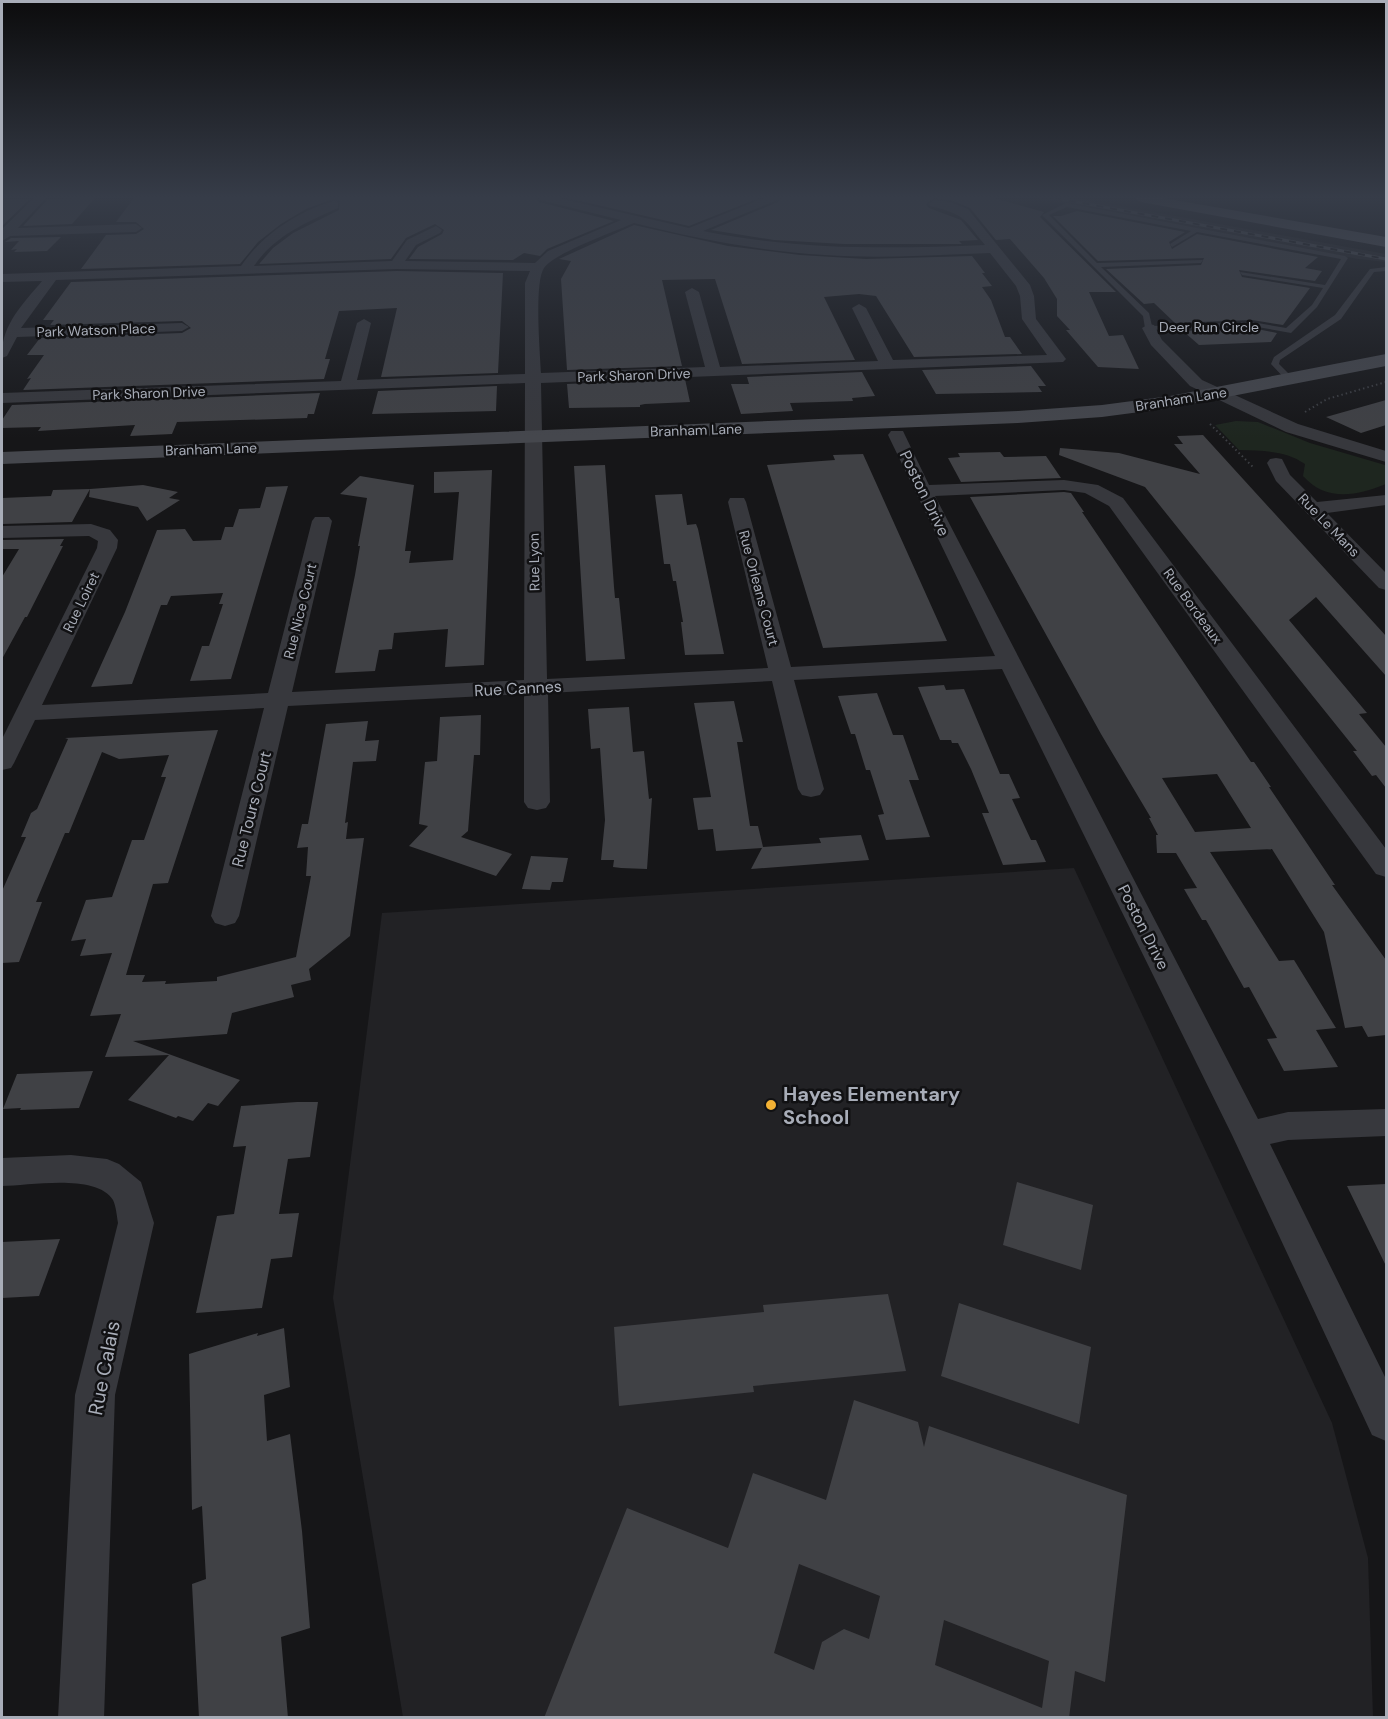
<svg xmlns="http://www.w3.org/2000/svg" width="1388" height="1719" viewBox="0 0 1388 1719" font-family="'DM Sans',sans-serif">
<rect width="100%" height="100%" fill="#161618"/>
<path fill="#222225" d="M 1034,198 L 1076,198 L 1386,254 L 1386,262 L 1358,259 Z
M 1074,868 L 1332,1423 L 1368,1558 L 1373,1717 L 403,1717 L 333,1298 L 382,913 Z"/>
<path fill="#1e261f" d="M 1236,421 L 1258,422 L 1310,443 L 1385,465 L 1386,484 C 1357,496 1326,502 1303,476 L 1305,464 C 1285,450 1263,451 1239,450 L 1215,425 Z"/>
<path fill="#404145" fill-rule="evenodd" d="M 95,198 L 72,224 L 23,226 L 48,199 Z
M 134,198 L 536,198 L 539,202 L 614,221 L 547,249 L 540,256 L 524,253 L 513,260 L 409,259 L 418,247 L 442,234 L 444,230 L 435,224 L 406,238 L 391,259 L 259,264 L 273,248 L 293,233 L 339,210 L 340,201 L 333,199 L 306,209 L 281,224 L 258,242 L 240,264 L 81,269 L 106,235 L 136,234 L 144,229 L 136,222 L 116,222 Z
M 567,198 L 759,198 L 689,226 Z
M 781,198 L 993,198 L 1044,212 L 1040,217 L 1116,292 L 1089,292 L 1109,336 L 1123,335 L 1139,369 L 1098,367 L 1066,330 L 1070,330 L 1057,316 L 1057,299 L 1044,278 L 1010,239 L 996,240 L 970,208 L 951,200 L 934,198 L 926,204 L 929,208 L 961,220 L 978,240 L 959,241 L 962,244 L 844,244 L 774,240 L 711,230 L 778,202 Z
M 30,199 L 2,226 L 2,200 Z
M 1077,211 L 1185,232 L 1169,242 L 1172,249 L 1197,234 L 1318,257 L 1305,268 L 1322,271 L 1315,281 L 1239,270 L 1242,277 L 1310,288 L 1283,325 L 1252,320 L 1175,323 L 1154,303 L 1144,304 L 1106,269 L 1201,265 L 1204,258 L 1098,261 L 1053,216 L 1061,216 Z
M 634,225 L 728,246 L 800,255 L 866,259 L 972,256 L 985,273 L 982,273 L 992,286 L 982,287 L 991,300 L 1005,337 L 1010,337 L 1022,354 L 914,357 L 876,296 L 859,294 L 824,297 L 855,360 L 742,364 L 715,279 L 662,280 L 682,366 L 567,370 L 561,279 L 571,261 L 559,259 Z
M 61,237 L 47,251 L 14,252 L 17,249 L 11,250 L 19,241 L 5,242 L 11,238 Z
M 397,271 L 503,273 L 498,373 L 381,377 L 397,308 L 339,311 L 325,359 L 330,359 L 324,379 L 23,390 L 31,378 L 27,379 L 44,355 L 27,355 L 40,338 L 182,333 L 191,328 L 182,321 L 50,325 L 54,320 L 43,320 L 71,282 Z
M 1252,328 L 1277,333 L 1271,342 L 1199,345 L 1183,331 Z
M 1031,366 L 1046,386 L 1038,386 L 1042,392 L 936,394 L 922,370 Z
M 862,372 L 875,396 L 852,398 L 853,401 L 790,403 L 793,411 L 741,414 L 731,384 L 749,384 L 747,377 Z
M 685,379 L 690,402 L 645,404 L 640,405 L 640,407 L 569,408 L 567,384 Z
M 497,386 L 496,411 L 372,414 L 378,391 Z
M 320,393 L 314,414 L 308,414 L 307,418 L 177,422 L 172,434 L 130,436 L 135,425 L 38,431 L 41,427 L 2,428 L 2,420 L 12,405 Z
M 1386,400 L 1386,425 L 1361,433 L 1326,417 Z
M 1203,435 L 1386,636 L 1386,676 L 1316,597 L 1289,620 L 1367,713 L 1359,714 L 1386,747 L 1386,788 L 1376,775 L 1372,776 L 1353,751 L 1357,751 L 1145,487 L 1059,455 L 1060,448 L 1119,453 L 1200,474 L 1174,444 L 1183,444 L 1177,436 Z
M 1000,452 L 1004,457 L 1046,456 L 1061,478 L 961,482 L 948,458 L 960,457 L 958,453 Z
M 863,454 L 881,494 L 947,641 L 823,648 L 767,465 L 835,460 L 833,455 Z
M 605,465 L 614,587 L 615,598 L 619,598 L 625,659 L 586,661 L 574,466 Z
M 492,470 L 484,665 L 445,667 L 448,629 L 394,633 L 392,649 L 379,650 L 375,671 L 335,673 L 355,575 L 360,546 L 358,546 L 367,498 L 340,494 L 360,476 L 414,485 L 405,551 L 411,551 L 409,563 L 453,560 L 459,492 L 434,493 L 434,472 Z
M 143,485 L 178,492 L 169,498 L 180,500 L 147,521 L 138,507 L 89,497 L 90,489 Z
M 288,486 L 231,679 L 190,681 L 202,646 L 209,646 L 223,604 L 219,604 L 223,593 L 171,596 L 167,605 L 161,605 L 132,684 L 91,687 L 125,612 L 157,530 L 185,529 L 193,541 L 221,540 L 225,527 L 233,527 L 239,509 L 260,508 L 266,487 Z
M 90,489 L 72,522 L 2,524 L 2,498 L 51,496 L 53,490 Z
M 1064,492 L 1071,493 L 1084,512 L 1082,512 L 1251,762 L 1254,762 L 1271,787 L 1269,787 L 1335,885 L 1332,885 L 1386,960 L 1386,1035 L 1368,1037 L 1362,1026 L 1345,1028 L 1324,932 L 1272,849 L 1210,852 L 1279,961 L 1294,960 L 1336,1028 L 1316,1030 L 1338,1067 L 1284,1071 L 1267,1039 L 1277,1038 L 1249,987 L 1244,988 L 1206,920 L 1202,920 L 1184,889 L 1197,888 L 1176,853 L 1157,853 L 1156,835 L 1158,835 L 1149,818 L 1151,818 L 1101,734 L 970,497 ZM 1217,774 L 1251,828 L 1195,832 L 1162,778 Z
M 682,494 L 687,525 L 696,524 L 698,529 L 724,654 L 685,655 L 681,622 L 683,622 L 676,581 L 673,581 L 670,564 L 664,564 L 655,495 Z
M 64,539 L 60,546 L 63,546 L 27,617 L 25,617 L 2,659 L 2,577 L 19,549 L 2,549 L 2,540 Z
M 944,685 L 946,690 L 964,689 L 1000,774 L 1009,774 L 1020,798 L 1012,799 L 1031,840 L 1036,840 L 1046,862 L 1003,865 L 982,813 L 989,813 L 971,769 L 958,743 L 952,743 L 951,740 L 940,740 L 918,687 Z
M 877,693 L 893,735 L 903,735 L 919,780 L 909,780 L 930,837 L 886,840 L 878,815 L 884,814 L 870,770 L 866,770 L 855,734 L 851,734 L 838,696 Z
M 734,701 L 743,742 L 737,742 L 750,826 L 758,826 L 763,847 L 821,843 L 819,838 L 861,835 L 869,860 L 751,869 L 762,848 L 716,851 L 713,829 L 698,830 L 693,798 L 711,797 L 694,703 Z
M 629,707 L 633,752 L 644,751 L 649,799 L 652,798 L 647,869 L 621,868 L 613,867 L 614,860 L 601,860 L 605,820 L 600,748 L 591,749 L 588,709 Z
M 481,715 L 480,755 L 474,755 L 468,831 L 461,837 L 512,854 L 496,876 L 409,846 L 428,826 L 419,824 L 425,762 L 437,761 L 440,717 Z
M 368,721 L 365,741 L 379,740 L 376,761 L 353,762 L 345,823 L 348,822 L 346,839 L 364,838 L 350,936 L 309,969 L 311,980 L 291,985 L 294,997 L 232,1013 L 227,1034 L 133,1041 L 240,1080 L 218,1106 L 208,1103 L 193,1121 L 178,1116 L 176,1118 L 128,1100 L 169,1055 L 105,1057 L 121,1014 L 90,1016 L 112,953 L 80,956 L 86,939 L 71,941 L 86,900 L 112,897 L 132,840 L 144,840 L 166,777 L 161,777 L 169,755 L 119,759 L 102,752 L 69,833 L 65,833 L 36,902 L 42,902 L 19,962 L 2,963 L 2,891 L 26,837 L 21,837 L 31,813 L 37,809 L 68,739 L 65,738 L 218,730 L 168,883 L 153,884 L 126,975 L 145,975 L 142,982 L 166,981 L 165,984 L 217,981 L 217,977 L 296,957 L 311,876 L 306,876 L 308,847 L 297,848 L 302,824 L 308,824 L 326,724 Z
M 531,856 L 568,858 L 563,882 L 552,882 L 550,890 L 522,889 Z
M 93,1071 L 79,1108 L 20,1110 L 21,1108 L 3,1109 L 17,1074 Z
M 297,1102 L 318,1102 L 310,1157 L 288,1159 L 279,1214 L 299,1213 L 292,1257 L 271,1259 L 262,1308 L 196,1313 L 217,1216 L 234,1214 L 246,1146 L 233,1147 L 241,1106 Z
M 1017,1182 L 1093,1205 L 1081,1270 L 1003,1245 Z
M 1386,1184 L 1386,1266 L 1347,1186 Z
M 60,1239 L 39,1296 L 2,1298 L 2,1242 Z
M 888,1294 L 906,1371 L 753,1386 L 754,1392 L 619,1406 L 614,1327 L 764,1312 L 763,1305 Z
M 959,1303 L 1091,1347 L 1079,1424 L 941,1376 Z
M 284,1328 L 290,1387 L 264,1395 L 267,1441 L 290,1434 L 302,1531 L 310,1628 L 281,1637 L 288,1718 L 199,1718 L 192,1584 L 206,1579 L 202,1506 L 192,1510 L 189,1354 L 258,1333 L 257,1336 Z
M 854,1400 L 918,1422 L 924,1447 L 929,1426 L 1127,1495 L 1105,1682 L 1075,1671 L 1069,1718 L 544,1718 L 627,1508 L 728,1548 L 753,1473 L 826,1500 ZM 799,1564 L 880,1596 L 869,1639 L 844,1629 L 822,1642 L 814,1670 L 774,1653 ZM 944,1620 L 1049,1661 L 1042,1708 L 935,1665 Z"/>
<g fill="none" stroke-linecap="round" stroke-linejoin="round">
<path stroke="#3d3f44" stroke-width="2" stroke-dasharray="1.5 3" stroke-linecap="butt" d="M 1305,412 L 1327,399 L 1386,382
M 1210,424 L 1253,467"/>
<path fill="#37383d" fill-rule="evenodd" d="M 1066,203 L 1345,256 L 1348,258 L 1317,307 L 1291,333 L 1252,326 L 1149,330 L 1145,328 L 1143,316 L 1042,215 ZM 1067,207 L 1191,231 L 1170,244 L 1172,247 L 1197,232 L 1341,259 L 1325,285 L 1240,272 L 1242,275 L 1323,288 L 1312,305 L 1286,328 L 1252,322 L 1152,326 L 1149,313 L 1101,267 L 1201,263 L 1203,260 L 1097,263 L 1049,215 Z
M 1386,267 L 1386,271 L 1374,272 L 1341,319 L 1280,360 L 1279,364 L 1295,380 L 1288,382 L 1271,364 L 1274,357 L 1335,315 L 1370,269 Z"/>
<path fill="#37383d" fill-rule="evenodd" d="M 34,198 L 46,198 L 18,228 L 136,224 L 142,228 L 136,232 L 10,236 L 2,241 L 2,229 Z
M 538,198 L 558,198 L 689,228 L 764,198 L 779,198 L 777,200 L 703,231 C 799,250 888,249 985,245 C 962,217 966,215 930,206 L 928,204 L 934,200 L 950,202 L 968,209 L 1030,285 L 1034,296 L 1036,319 L 1066,359 L 1063,362 L 541,383 L 547,679 L 768,668 L 728,502 L 730,498 L 744,498 L 746,502 L 791,667 L 995,656 L 888,435 L 891,431 L 903,431 L 929,485 L 1064,480 L 1098,485 L 1123,498 L 1386,849 L 1386,877 L 1376,874 L 1109,506 L 1085,493 L 1064,490 L 935,496 L 1258,1119 L 1288,1112 L 1386,1109 L 1386,1136 L 1288,1140 L 1270,1144 L 1386,1379 L 1386,1441 L 1372,1435 L 1232,1135 L 1002,669 L 794,680 L 824,789 L 820,795 L 811,797 L 802,795 L 798,789 L 772,681 L 548,693 L 550,802 L 546,808 L 537,810 L 528,808 L 524,802 L 524,694 L 288,706 L 239,916 L 235,923 L 225,926 L 215,923 L 211,916 L 264,708 L 35,720 L 14,763 L 11,768 L 2,770 L 2,739 L 97,548 L 98,541 L 89,536 L 2,538 L 2,526 L 91,524 L 110,530 L 118,540 L 117,548 L 42,705 L 268,693 L 312,521 L 315,517 L 329,517 L 332,521 L 292,692 L 524,680 L 525,383 L 2,403 L 2,393 L 341,381 L 357,323 L 364,319 L 371,323 L 357,380 L 525,374 L 525,283 L 530,271 L 397,269 L 56,280 L 21,328 L 182,323 L 189,327 L 182,331 L 17,337 L 7,356 L 2,358 C 0,326 23,304 42,281 L 2,282 L 2,274 L 241,266 C 262,235 298,211 334,201 L 338,202 L 338,208 C 307,222 274,236 254,266 L 392,261 L 407,240 L 436,226 L 442,230 L 440,233 L 416,245 L 405,261 L 535,263 L 548,251 L 621,220 L 540,200 ZM 634,223 C 697,239 760,251 825,255 C 880,259 935,255 990,253 L 1016,286 L 1020,296 L 1022,319 L 1047,355 L 893,360 L 866,308 L 859,304 L 852,308 L 878,361 L 720,367 L 699,292 L 692,288 L 685,292 L 705,367 L 541,373 C 540,352 534,283 544,268 C 556,252 614,232 634,223 Z
M 1149,324 L 1154,325 L 1162,340 L 1202,380 L 1298,424 L 1386,451 L 1386,462 L 1286,432 L 1190,386 L 1151,345 L 1142,328 Z
M 1276,458 L 1282,459 L 1290,475 L 1317,502 L 1386,495 L 1386,505 L 1327,513 L 1386,573 L 1386,590 L 1379,588 L 1276,481 L 1267,463 L 1270,459 Z
M 71,1155 L 107,1159 L 119,1164 L 141,1182 L 154,1223 L 115,1395 L 104,1718 L 58,1718 L 75,1395 L 118,1223 C 117,1217 116,1206 113,1200 C 96,1173 29,1186 2,1186 L 2,1158 Z"/>
<path fill="#45474d" fill-rule="evenodd" d="M 1386,354 L 1386,366 L 1170,408 L 1102,417 L 1018,423 L 2,464 L 2,452 L 1018,411 L 1102,405 L 1170,396 Z"/>
<path fill="#53555c" fill-rule="evenodd" d="M 1134,198 L 1163,198 L 1386,237 L 1386,247 L 1141,202 Z"/>
<defs>
<path id="rail" d="M 1055,198 L 1386,259"/>
</defs>
<use href="#rail" stroke="#4a4c52" stroke-width="3"/>
<use href="#rail" stroke="#111113" stroke-width="2" stroke-dasharray="7" stroke-linecap="butt"/>
</g>
<linearGradient id="sky" x2="0" y2="1"><stop stop-color="#0c0c0d"/><stop offset="0.45" stop-color="#363c48"/><stop offset="1" stop-color="#363c48" stop-opacity="0"/></linearGradient>
<rect width="1388" height="438" fill="url(#sky)"/>
<circle fill="#f2b134" stroke="#111113" stroke-width="2" cx="771" cy="1105" r="6"/>
<g text-anchor="middle" stroke-width="5" stroke-linejoin="round" paint-order="stroke">
<g font-size="14" fill="#a8adb8" stroke="#111113">
<text x="1209" y="332">Deer Run Circle</text>
<text transform="translate(96 330) rotate(-2)" y="5">Park Watson Place</text>
<text transform="translate(634 375) rotate(-2)" y="5">Park Sharon Drive</text>
<text transform="translate(149 393) rotate(-2)" y="5">Park Sharon Drive</text>
<text transform="translate(1181 399) rotate(-9)" y="5">Branham Lane</text>
<text transform="translate(696 430) rotate(-2)" y="5">Branham Lane</text>
<text transform="translate(211 449) rotate(-2)" y="5">Branham Lane</text>
<text transform="translate(1329 525) rotate(46)" y="5">Rue Le Mans</text>
<text transform="translate(534 562) rotate(-91)" y="5">Rue Lyon</text>
<text transform="translate(759 588) rotate(75)" y="5">Rue Orleans Court</text>
<text transform="translate(81 602) rotate(-64)" y="5">Rue Loiret</text>
<text transform="translate(1193 606) rotate(54)" y="5">Rue Bordeaux</text>
<text transform="translate(300 611) rotate(-76)" y="5">Rue Nice Court</text>
</g>
<g font-size="16" fill="#a8adb8" stroke="#111113">
<text transform="translate(925 493) rotate(64)" y="6">Poston Drive</text>
<text transform="translate(518 688) rotate(-3)" y="6">Rue Cannes</text>
<text transform="translate(251 809) rotate(-76)" y="6">Rue Tours Court</text>
<text transform="translate(1144 927) rotate(63)" y="6">Poston Drive</text>
</g>
<g font-size="20" font-weight="bold" fill="#a8adb8" stroke="#111113" text-anchor="start">
<text x="783" y="1101">Hayes Elementary<tspan x="783" dy="23">School</tspan></text>
</g>
<g font-size="20" fill="#a8adb8" stroke="#111113">
<text transform="translate(104 1368) rotate(-79)" y="7">Rue Calais</text>
</g>
</g>
<rect width="1388" height="1719" fill="none" stroke="#a8adb8" stroke-width="6"/>
</svg>
